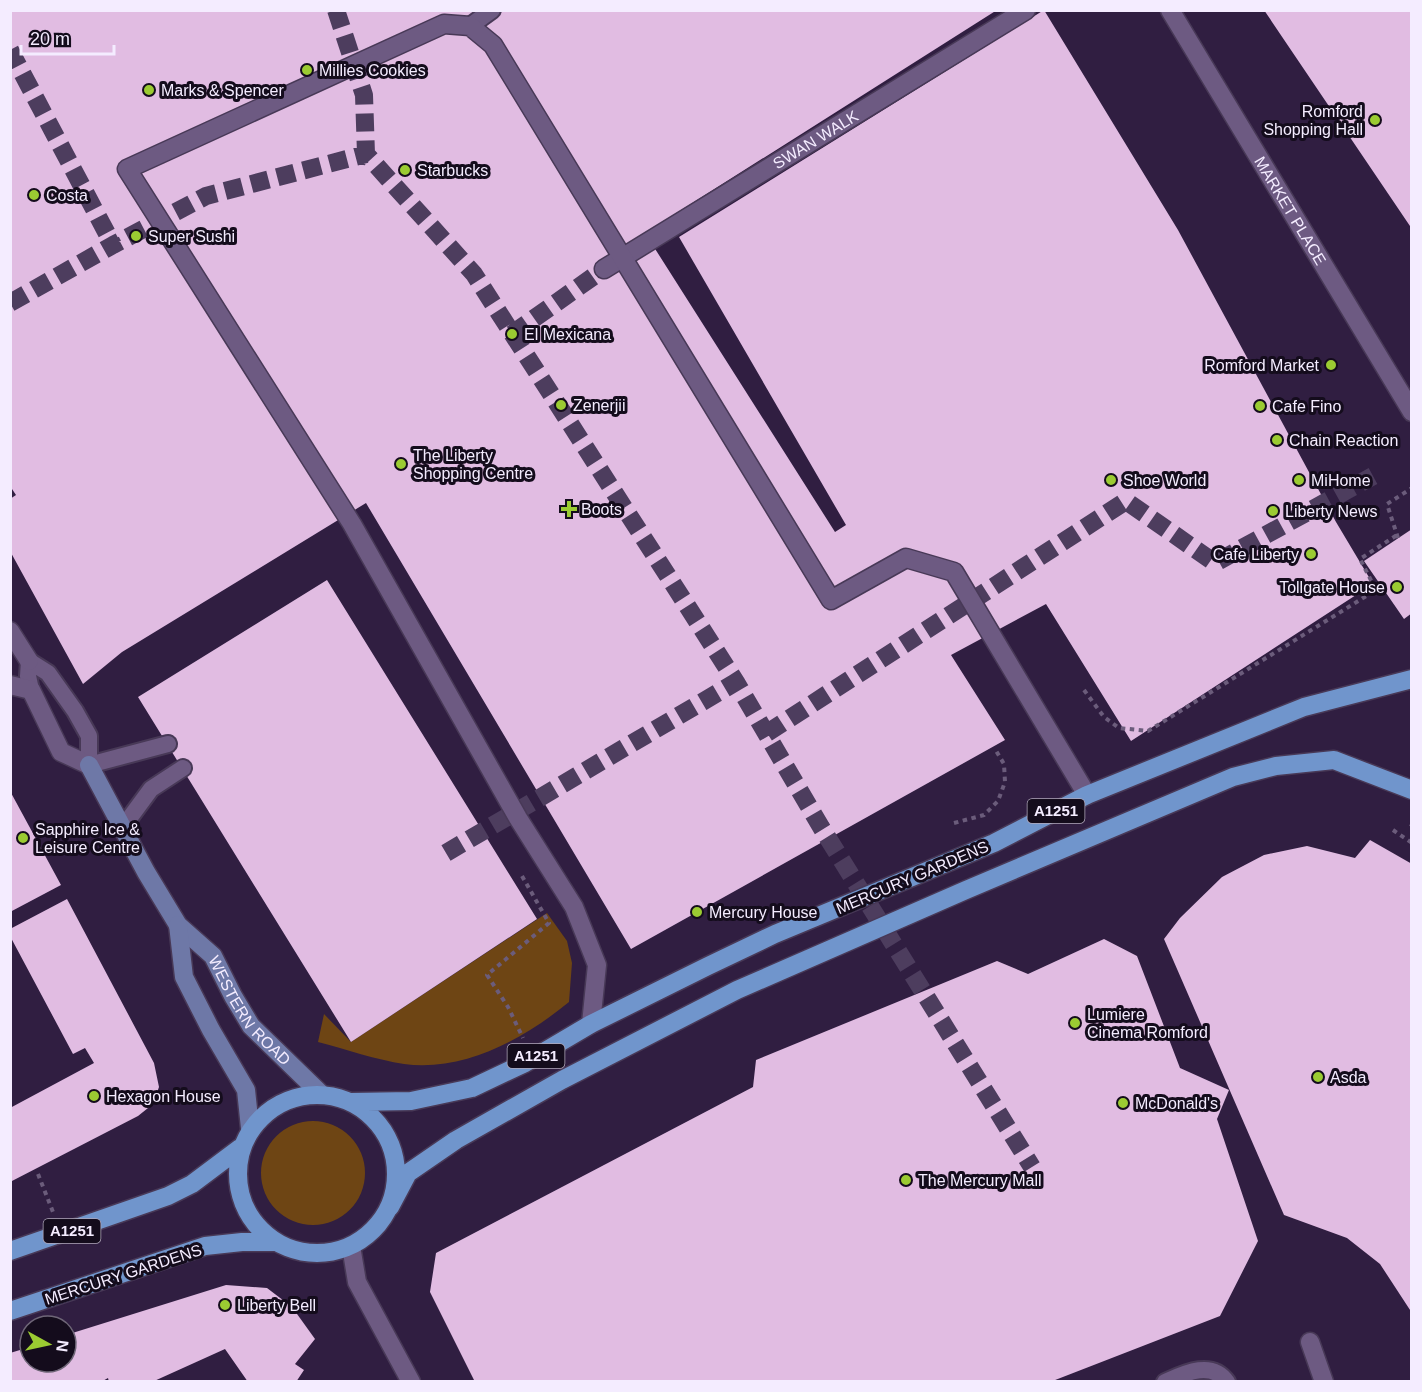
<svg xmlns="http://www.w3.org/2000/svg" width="1422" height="1392" viewBox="0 0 1422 1392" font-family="Helvetica,sans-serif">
<rect width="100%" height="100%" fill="#301e41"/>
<path fill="#6e4514" d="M 547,913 L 567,941 L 572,963 L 569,1002 C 524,1039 464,1072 404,1064 C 377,1060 345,1049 318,1042 L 324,1014 L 351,1042 Z
M261 1173a52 52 0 1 1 104 0a52 52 0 1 1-104 0Z"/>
<path fill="#e1bce2" d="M 10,10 L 997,10 L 645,233 L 835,532 L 846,525 L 679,237 L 1044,10 L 1178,230 L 1336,522 L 1373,584 L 1131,741 L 1046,604 L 951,655 L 1005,740 L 631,949 L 366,503 L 122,652 L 83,684 L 10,551 L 10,499 L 16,495 L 10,486 Z
M 1264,10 L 1412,10 L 1412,229 Z
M 1412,529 L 1412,613 L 1404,619 L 1364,561 Z
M 327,580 L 537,919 L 351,1042 L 138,697 Z
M 10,791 L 61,885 L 10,912 Z
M 1370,840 L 1412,864 L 1412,1313 L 1380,1264 L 1347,1238 L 1284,1215 L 1164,939 L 1180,918 L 1222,877 L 1264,855 L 1307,846 L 1355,858 Z
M 67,899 L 154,1063 L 159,1087 L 153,1104 L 138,1116 L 10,1182 L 10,1108 L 94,1063 L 85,1048 L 73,1054 L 10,936 L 10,929 Z
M 1104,939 L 1137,956 L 1180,1068 L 1229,1090 L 1217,1119 L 1258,1241 L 1220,1316 L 1050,1382 L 475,1382 L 430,1292 L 436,1253 L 753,1087 L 756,1060 L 997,961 L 1028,974 Z
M 226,1285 L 267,1288 L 292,1307 L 315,1339 L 295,1364 L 304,1370 L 296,1382 L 248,1382 L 225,1349 L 152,1382 L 109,1382 L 108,1378 L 101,1382 L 10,1382 L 10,1353 L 30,1347 L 30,1362 L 66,1362 L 66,1335 Z"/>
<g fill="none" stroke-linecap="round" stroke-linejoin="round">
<path stroke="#4d3d5e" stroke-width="18" stroke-dasharray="18 9" stroke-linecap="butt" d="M 336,10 L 364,95 L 366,154
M 10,50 L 113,245
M 10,303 L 113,245 L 206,196 L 366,154 L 474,274 L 736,682 L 821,827 L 1032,1167
M 512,334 L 604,269
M 767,733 L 1126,501 L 1215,563 L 1373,476
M 446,853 L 736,682"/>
<defs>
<path id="lane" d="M 470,26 L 492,10
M 31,690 L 28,676 L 29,661 L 48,673 L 75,711 L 89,736 L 89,765 L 168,744
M 123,827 L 151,789 L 183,768
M 1165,1382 C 1185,1373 1212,1360 1227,1382"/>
<g id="street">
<path id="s1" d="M 1170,10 L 1412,412"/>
<path id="s2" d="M 604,269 L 1026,10"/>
<path d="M 10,631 L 29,661"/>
<path d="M 10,685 L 31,690 L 61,752 L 89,765"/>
<path d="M 591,1024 L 597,965 L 574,907 L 518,818 L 352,524 L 127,169 L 444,24 L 470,26 L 493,45 L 831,600 L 906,558 L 954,572 L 1087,795"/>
<path d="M 351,1246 L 357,1282 L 411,1382"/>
<path d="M 1310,1342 L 1324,1382"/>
</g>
<g id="secondary">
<path id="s3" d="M 89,765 L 146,872 L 178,925 L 213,956 L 233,996 L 251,1026 L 321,1094"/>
<path d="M 178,925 L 184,977 L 211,1030 L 246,1090 L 250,1128"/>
</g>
<path id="primary" d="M238 1174a79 79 0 1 1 158 0a79 79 0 1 1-158 0Z
M 352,1102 L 411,1101 L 472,1088 L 525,1063 L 591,1024 L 708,966 L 775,934 L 994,843 L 1087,795 L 1304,707 L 1412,679
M 390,1207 L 408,1173 L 456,1140 L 562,1080 L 737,990 L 966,890 L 1233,777 L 1276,766 L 1334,760 L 1412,790
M 10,1251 L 168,1196 L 192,1184 L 240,1148
M 10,1311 L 205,1246 L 242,1242 L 273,1242"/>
</defs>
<use href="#lane" stroke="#483957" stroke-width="20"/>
<use href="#street" stroke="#483957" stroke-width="21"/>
<use href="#secondary" stroke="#483957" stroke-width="21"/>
<use href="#primary" stroke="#483957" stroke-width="21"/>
<path stroke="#6b5c7b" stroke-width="4" stroke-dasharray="4.5 4.5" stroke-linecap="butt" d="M 1398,538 L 1387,504 L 1412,488
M 1084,690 L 1104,717 L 1119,728 L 1148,731 L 1376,590 L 1360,559 L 1397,535
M 954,823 L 984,815 L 998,801 L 1005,782 L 1004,764 L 995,749
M 1410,824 L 1412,825
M 1393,830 L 1412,843
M 522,876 L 549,923 L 487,975 L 508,1007 L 523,1038
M 38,1174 L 53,1212"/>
<use href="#lane" stroke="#6d5a82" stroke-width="16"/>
<use href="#street" stroke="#6d5a82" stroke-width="18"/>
<use href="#secondary" stroke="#6e78a7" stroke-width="18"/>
<use href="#primary" stroke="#7095cc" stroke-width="18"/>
</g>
<g fill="#9bcb32" stroke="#140c1c" stroke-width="2">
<circle cx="307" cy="70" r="6"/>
<circle cx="149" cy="90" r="6"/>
<circle cx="1375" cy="120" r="6"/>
<circle cx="405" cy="170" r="6"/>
<circle cx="34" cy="195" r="6"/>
<circle cx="136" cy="236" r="6"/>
<circle cx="512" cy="334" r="6"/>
<circle cx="1331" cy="365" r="6"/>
<circle cx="561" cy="405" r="6"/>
<circle cx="1260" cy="406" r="6"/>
<circle cx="1277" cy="440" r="6"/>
<circle cx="401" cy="464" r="6"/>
<circle cx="1111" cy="480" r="6"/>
<circle cx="1299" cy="480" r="6"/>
<path d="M566 500h6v6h6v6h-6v6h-6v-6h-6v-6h6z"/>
<circle cx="1273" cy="511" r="6"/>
<circle cx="1311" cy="554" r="6"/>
<circle cx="1397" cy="587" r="6"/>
<circle cx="23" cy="838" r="6"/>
<circle cx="697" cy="912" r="6"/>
<circle cx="1075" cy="1023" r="6"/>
<circle cx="1318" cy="1077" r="6"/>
<circle cx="94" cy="1096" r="6"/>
<circle cx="1123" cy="1103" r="6"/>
<circle cx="906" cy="1180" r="6"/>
<circle cx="225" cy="1305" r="6"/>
</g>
<g text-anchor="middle" stroke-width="6" stroke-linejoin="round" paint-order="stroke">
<g fill="#140c1c" stroke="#b1a9bb" stroke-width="1.5">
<rect x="1027.5" y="799" width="57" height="24" rx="4.5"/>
<rect x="507.5" y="1044" width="57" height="24" rx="4.5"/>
<rect x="43.5" y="1219" width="57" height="24" rx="4.5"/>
</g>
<g font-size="15" font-weight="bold" fill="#f4ecff">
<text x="1056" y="816">A1251</text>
<text x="536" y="1061">A1251</text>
<text x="72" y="1236">A1251</text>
</g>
<g font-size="16" fill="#f4ecff" stroke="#140c1c" text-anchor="start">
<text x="319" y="76">Millies Cookies</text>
<text x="161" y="96">Marks &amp; Spencer</text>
<text x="1363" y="117" text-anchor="end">Romford<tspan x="1363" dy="18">Shopping Hall</tspan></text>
<text x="417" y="176">Starbucks</text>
<text x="46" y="201">Costa</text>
<text x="148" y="242">Super Sushi</text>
<text x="524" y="340">El Mexicana</text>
<text x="1319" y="371" text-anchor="end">Romford Market</text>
<text x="573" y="411">Zenerjii</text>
<text x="1272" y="412">Cafe Fino</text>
<text x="1289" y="446">Chain Reaction</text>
<text x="413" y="461">The Liberty<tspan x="413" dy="18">Shopping Centre</tspan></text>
<text x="1123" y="486">Shoe World</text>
<text x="1311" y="486">MiHome</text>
<text x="581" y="515">Boots</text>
<text x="1285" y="517">Liberty News</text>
<text x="1299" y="560" text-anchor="end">Cafe Liberty</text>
<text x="1385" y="593" text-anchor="end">Tollgate House</text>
<text x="35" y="835">Sapphire Ice &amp;<tspan x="35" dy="18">Leisure Centre</tspan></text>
<text x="709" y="918">Mercury House</text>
<text x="1087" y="1020">Lumiere<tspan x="1087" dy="18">Cinema Romford</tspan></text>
<text x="1330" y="1083">Asda</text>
<text x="106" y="1102">Hexagon House</text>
<text x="1135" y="1109">McDonald's</text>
<text x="918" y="1186">The Mercury Mall</text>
<text x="237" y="1311">Liberty Bell</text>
</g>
<g font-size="16" fill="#f4ecff" stroke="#140c1c">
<text dy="6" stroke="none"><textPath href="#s2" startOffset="248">SWAN WALK</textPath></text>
<text dy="6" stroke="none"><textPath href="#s1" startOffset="234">MARKET PLACE</textPath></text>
<text transform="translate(912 877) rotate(-23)" y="6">MERCURY GARDENS</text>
<text dy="6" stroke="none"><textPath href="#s3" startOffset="296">WESTERN ROAD</textPath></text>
<text transform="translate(123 1274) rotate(-18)" y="6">MERCURY GARDENS</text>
</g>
</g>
<rect width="1422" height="1392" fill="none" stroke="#f4ecff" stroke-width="24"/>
<g transform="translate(48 1344) rotate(98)"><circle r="28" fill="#140c1c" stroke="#6e6677" stroke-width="1.5"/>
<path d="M0-4.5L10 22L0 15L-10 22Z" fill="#9bcb32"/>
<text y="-9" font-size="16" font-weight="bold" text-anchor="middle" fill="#f4ecff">N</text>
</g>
<path d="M21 45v9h93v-9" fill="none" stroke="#f4ecff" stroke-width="3"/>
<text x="30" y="45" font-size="18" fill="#f4ecff" stroke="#140c1c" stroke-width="4.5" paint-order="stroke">20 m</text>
</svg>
